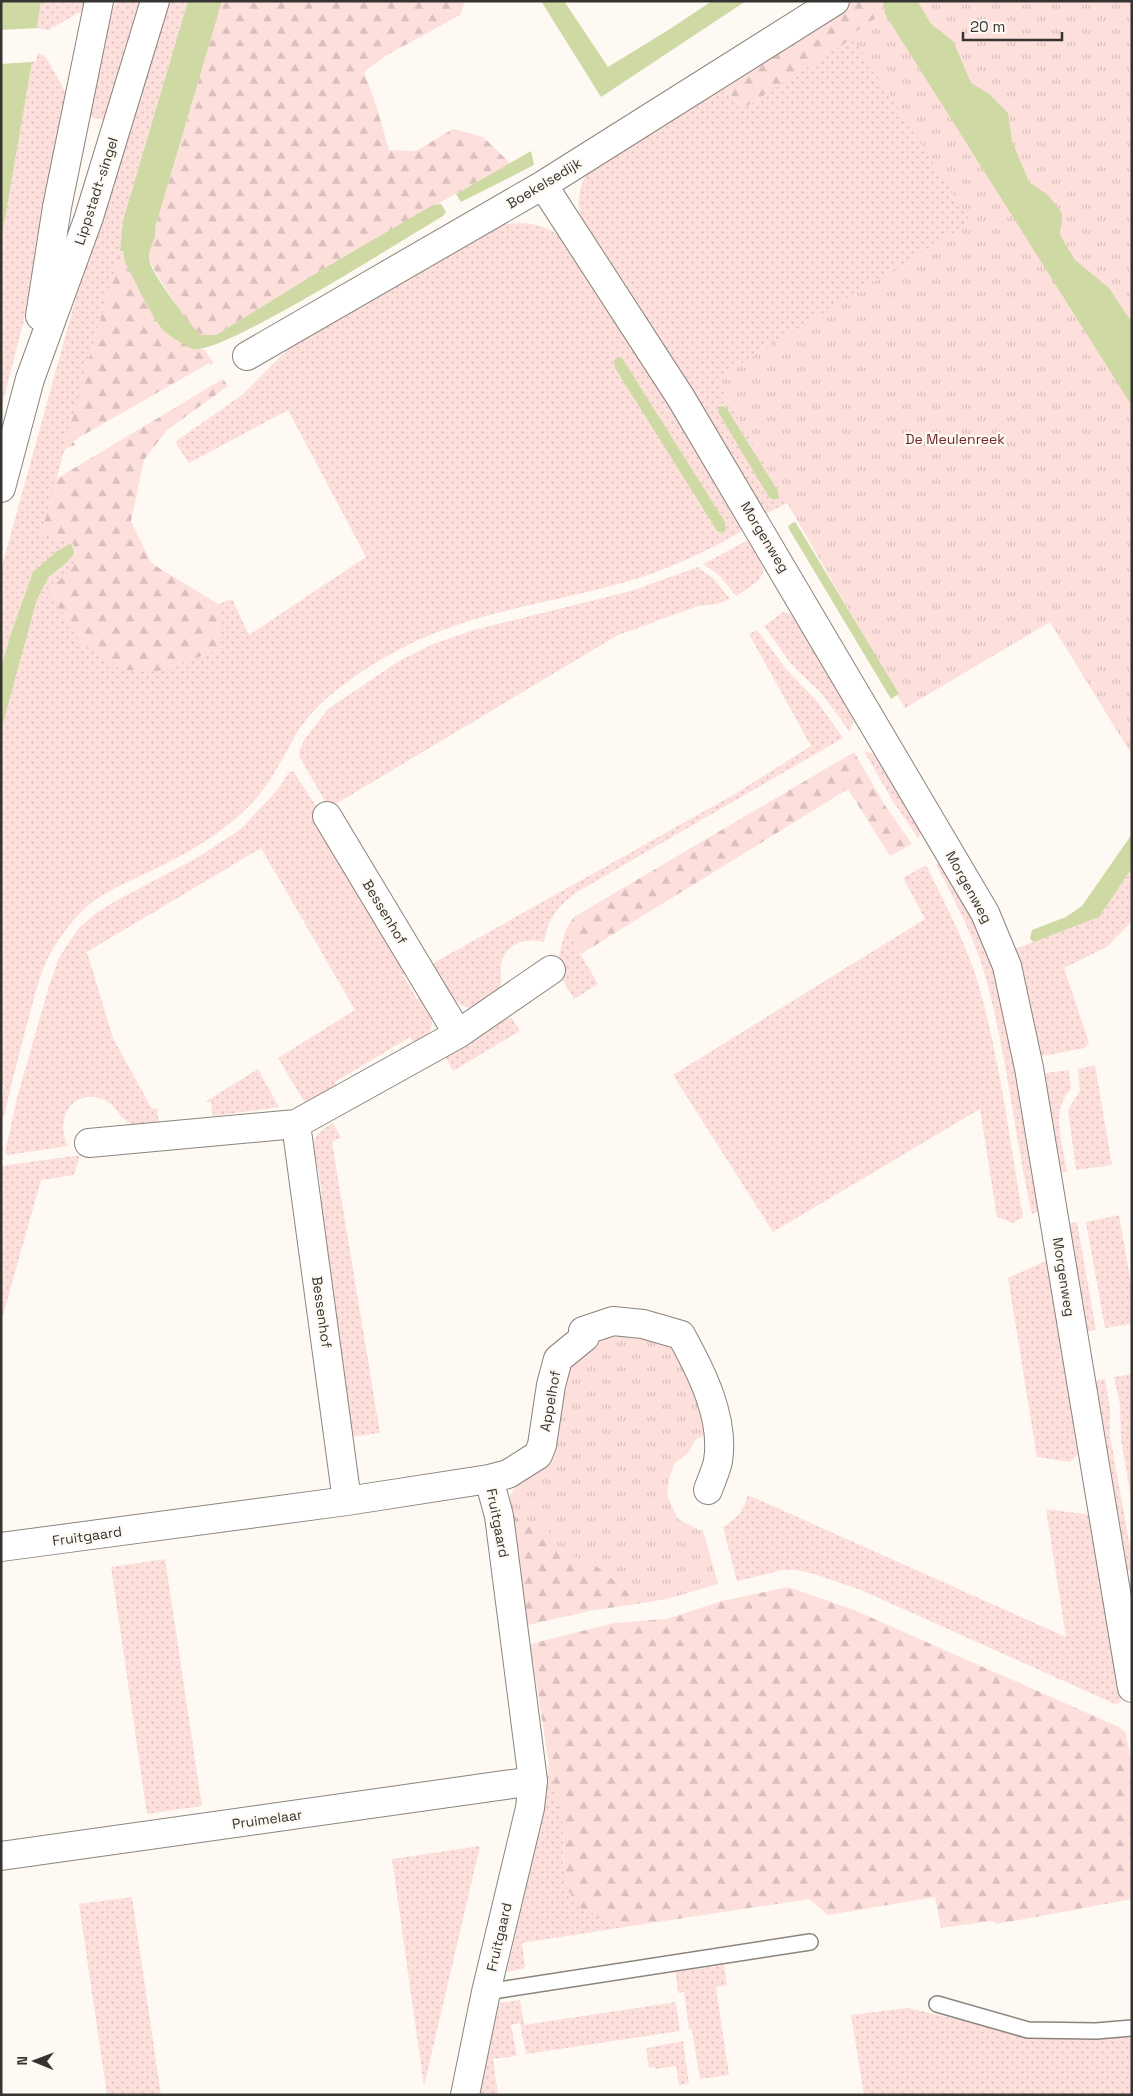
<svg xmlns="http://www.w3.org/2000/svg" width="1133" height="2096" viewBox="0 0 1133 2096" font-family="'Space Grotesk',sans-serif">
<defs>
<pattern id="grass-dots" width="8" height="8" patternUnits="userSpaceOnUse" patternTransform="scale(1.25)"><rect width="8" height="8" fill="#fddfdc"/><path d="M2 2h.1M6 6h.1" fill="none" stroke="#d9c0bd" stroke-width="1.8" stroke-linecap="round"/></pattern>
<pattern id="forest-firs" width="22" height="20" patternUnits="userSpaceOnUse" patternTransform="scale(1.25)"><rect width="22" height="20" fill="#fddfdc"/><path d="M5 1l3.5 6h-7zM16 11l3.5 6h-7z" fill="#d9c0bd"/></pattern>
<pattern id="park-tufts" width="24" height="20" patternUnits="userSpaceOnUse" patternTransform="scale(1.25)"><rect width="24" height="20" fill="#fddfdc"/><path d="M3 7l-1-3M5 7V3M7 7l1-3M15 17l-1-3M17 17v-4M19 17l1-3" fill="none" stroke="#d9c0bd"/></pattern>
</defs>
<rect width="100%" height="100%" fill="#fef9f3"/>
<path fill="url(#grass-dots)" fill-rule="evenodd" d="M 41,1 L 86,1 L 84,10 L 48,30 L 37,28 Z
M 116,1 L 140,1 L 104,120 L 87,116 L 99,55 Z
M 164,1 L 188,1 L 123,219 L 120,251 L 41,534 L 73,543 L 78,561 L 122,670 L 158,671 L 219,650 L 218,604 L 232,599 L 249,635 L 366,557 L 288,410 L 189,463 L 175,442 L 242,395 L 307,330 L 505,224 C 531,222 541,223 563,238 L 661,390 L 744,530 C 706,552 665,571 622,583 C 550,603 473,612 406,646 C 371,663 319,697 298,731 C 281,760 270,787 244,811 C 221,833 192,851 163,865 C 141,876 116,886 95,900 C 75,915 58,938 47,960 C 39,976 35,996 30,1013 C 20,1051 10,1089 1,1128 L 1,1105 L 4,1084 L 1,1084 L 1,731 L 37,599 L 49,577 L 73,554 L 71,545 L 69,544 L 57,551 L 33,572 L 10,636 L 1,668 L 1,570 L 107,185 ZM 622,359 L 725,522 L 726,531 L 722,533 L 717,531 L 615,368 Z
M 853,37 L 1045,268 L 793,500 L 764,515 L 584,226 C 576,206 577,190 588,172 L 723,83 L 741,110 ZM 719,406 L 726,407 L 778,491 L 779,494 L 771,499 L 718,412 Z
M 38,53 L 45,56 L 68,96 L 32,289 L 1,409 L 1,242 L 32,62 L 30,62 L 36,61 Z
M 750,539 C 769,573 770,575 736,596 L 720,576 L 703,564 Z
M 698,567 L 715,580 L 730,599 L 717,604 L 698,606 L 618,635 L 329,808 L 299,756 L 299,752 L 304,740 L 328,709 L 399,661 L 433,644 L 474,630 L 631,591 Z
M 783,612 L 790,614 L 797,619 L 854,717 L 850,732 L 822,694 L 791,664 L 764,626 Z
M 757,630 L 786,669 L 816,700 L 843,738 L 577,892 C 557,907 549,916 544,942 C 525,937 503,944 501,967 C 500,975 503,982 499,989 C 496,996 492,999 486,1003 C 459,1021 442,984 430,965 L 735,794 L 811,746 L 749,634 Z
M 864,751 L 877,755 L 924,828 L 918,838 L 892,800 Z
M 293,771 L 320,812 L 407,971 L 403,975 L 417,999 L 423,997 C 434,1020 438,1029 416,1046 L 410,1037 L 335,1082 L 339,1092 L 305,1103 L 278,1058 L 355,1010 L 261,848 L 87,952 L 113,1038 L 152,1109 L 157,1108 L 159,1124 C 152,1124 142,1127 136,1125 C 120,1122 117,1104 102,1099 C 72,1088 54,1120 68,1146 L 8,1155 L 5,1153 L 17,1098 L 49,986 L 59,958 L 69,942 L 80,927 L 95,914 L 112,903 L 195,859 L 241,829 L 279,788 L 289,772 Z
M 936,864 L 944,864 L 974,922 L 988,954 L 1006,1016 L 1039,1211 L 1032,1214 C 1014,1135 1007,1053 985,975 C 974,936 954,900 936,864 Z
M 926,865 C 945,904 967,944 979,986 C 1000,1061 1010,1141 1023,1217 L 1013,1223 L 997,1217 L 980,1109 L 773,1232 L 673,1075 L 925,919 L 903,878 Z
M 1132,868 L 1132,921 L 1107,947 L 1064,968 L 1089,1043 L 1085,1048 L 1042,1056 L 1038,1052 L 1010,951 L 1099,917 Z
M 566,929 L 598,984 L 574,999 L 561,977 L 562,964 L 559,955 Z
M 511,1017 L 520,1031 L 453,1071 L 445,1056 Z
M 1095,1065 L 1112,1165 L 1076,1170 L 1068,1110 L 1080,1091 L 1078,1069 Z
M 258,1069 L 279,1107 L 213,1116 L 211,1102 L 205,1102 Z
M 1069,1070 L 1071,1089 C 1050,1110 1063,1145 1067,1172 L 1063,1172 L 1057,1167 L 1042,1079 L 1046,1073 Z
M 333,1123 L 341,1137 L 332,1142 L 380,1433 L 351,1437 L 316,1196 L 322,1196 L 318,1167 L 312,1168 C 311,1145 311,1135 333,1123 Z
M 80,1155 L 74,1175 L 41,1180 L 1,1322 L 2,1166 Z
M 1119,1215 L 1132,1289 L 1132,1324 L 1105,1328 L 1086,1222 Z
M 1077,1222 L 1096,1330 L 1085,1332 L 1066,1224 Z
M 1048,1260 L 1081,1452 L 1070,1462 L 1037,1457 L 1008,1278 Z
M 1132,1374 L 1132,1504 L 1121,1440 L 1120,1404 L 1114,1377 Z
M 1105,1379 L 1110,1408 L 1110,1436 L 1132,1558 L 1132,1570 L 1125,1572 L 1093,1381 Z
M 748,1495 L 1066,1637 L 1046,1509 L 1092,1515 L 1121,1702 L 1115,1704 L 861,1590 L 814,1574 L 797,1570 L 782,1570 L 737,1581 L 723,1527 C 737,1519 743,1511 748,1495 Z
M 165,1559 L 202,1806 L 147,1814 L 111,1567 Z
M 549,1764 L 563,1823 L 563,1863 L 580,1907 L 625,1927 L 522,1943 L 525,1968 L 507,1972 L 540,1826 Z
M 480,1846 L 424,2086 L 392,1859 Z
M 132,1897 L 161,2095 L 107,2095 L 79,1904 Z
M 724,1965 L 727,1985 L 716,1987 L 729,2075 L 700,2079 L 692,2030 L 689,2029 L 684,1992 L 678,1993 L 676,1972 Z
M 520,2000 L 524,2025 L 676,2002 L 680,2031 L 526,2054 L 520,2023 L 511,2025 L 517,2056 L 493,2059 L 498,2095 L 478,2095 L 499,2003 Z
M 908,2008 L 1033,2037 L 1132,2038 L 1132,2095 L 864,2095 L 851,2015 Z
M 683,2041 L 689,2083 L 679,2085 L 676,2066 L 656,2069 L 654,2067 L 649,2068 L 646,2048 Z"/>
<path fill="url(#forest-firs)" d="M 222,1 L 465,1 L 460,15 L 387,55 L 364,72 L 377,108 L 389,150 L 416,151 L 453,129 L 483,137 L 510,163 L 328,266 L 216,335 C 211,335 205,337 201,335 C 193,331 150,267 149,258 C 149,250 154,240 156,233 L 155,228 Z
M 850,1 L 883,1 L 885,14 L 853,38 L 741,110 L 723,83 Z
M 120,251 L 122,251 L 192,349 L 204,349 L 214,363 L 210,365 L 209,363 L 73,441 L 75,445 L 63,450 Z
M 223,379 L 228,386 L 167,430 L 144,460 L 131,521 L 151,563 L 218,604 L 219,650 L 158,671 L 122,670 L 81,643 L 49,591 L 78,561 L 73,543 L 41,534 L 56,479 Z
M 854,752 L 884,804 L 912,844 L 890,856 L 848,789 L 581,954 L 566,929 L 574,917 Z
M 512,1516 L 544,1525 L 562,1552 L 594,1564 L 642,1603 L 589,1611 L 528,1625 Z
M 788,1587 L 854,1610 L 1119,1727 L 1126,1733 L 1132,1768 L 1132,1899 L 997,1924 L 992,1921 L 941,1928 L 935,1897 L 828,1915 L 809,1899 L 625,1927 L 579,1907 L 564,1883 L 563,1823 L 549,1764 L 530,1644 L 614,1623 L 667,1619 L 722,1601 Z"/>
<path fill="url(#park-tufts)" d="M 900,1 L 1132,1 L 1132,755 L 1050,622 L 905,708 L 716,379 L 971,222 L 851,35 Z
M 620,1332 C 631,1334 662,1339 669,1344 C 687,1356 704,1415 705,1436 L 696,1439 L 688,1453 L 674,1464 L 669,1479 L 667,1495 L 678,1519 L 699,1530 L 703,1530 L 718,1584 L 667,1599 L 642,1603 L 594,1564 L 562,1552 L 544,1525 L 512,1516 L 510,1496 L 520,1480 L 550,1461 L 562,1408 L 562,1380 L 571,1361 L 590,1343 Z"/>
<path fill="#ced9a3" d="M 1,1 L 41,1 L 37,28 L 1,30 Z
M 188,1 L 222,1 L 155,228 C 158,238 148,248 149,259 C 151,274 189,322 200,335 L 216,335 L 328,266 L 433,205 L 441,204 L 446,212 L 443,216 C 407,237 221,356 193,349 C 188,348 165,333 162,329 C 147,309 137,284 125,262 L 123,251 L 120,251 L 123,220 Z
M 541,1 L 564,1 L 608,67 L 670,29 L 712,1 L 746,1 L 601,97 Z
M 883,1 L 917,1 L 931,24 L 953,41 L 971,83 L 989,94 L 1008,113 L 1012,141 L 1029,182 L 1048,195 L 1062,213 L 1062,224 L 1059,233 L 1075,260 L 1109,288 L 1132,323 L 1132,406 L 885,14 Z
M 32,62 L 1,242 L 1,64 Z
M 531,151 L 534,165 L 461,202 L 456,194 Z
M 618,357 L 622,358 L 725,522 L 726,531 L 722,533 L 717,531 L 615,368 L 614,360 Z
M 719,406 L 726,407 L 778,491 L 779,497 L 774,500 L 769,497 L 718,412 Z
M 794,522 L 796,523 L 899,694 L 891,699 L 789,529 L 788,526 Z
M 69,544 L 72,545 L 74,554 L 67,562 L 49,577 L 37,599 L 1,731 L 1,668 L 10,636 L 33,572 L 57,551 Z
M 1132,834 L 1132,868 L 1099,917 L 1034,942 L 1030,939 L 1032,930 L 1066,917 L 1082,906 Z"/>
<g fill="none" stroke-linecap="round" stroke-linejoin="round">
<defs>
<path id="service" d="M 486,1992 L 810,1942
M 937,2004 L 1028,2030 L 1096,2031 L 1132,2028"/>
<path id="minor" d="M 543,185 L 681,398 L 985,913 L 1007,966 L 1029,1068 L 1132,1688
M 247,356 L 543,185 L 835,1
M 327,816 L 458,1034
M 296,1124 L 347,1501
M 89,1143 L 296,1124 L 458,1034 L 551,970
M 489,1479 L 508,1474 L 538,1455 L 542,1445 L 551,1385 L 558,1359 L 585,1337 L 583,1331 L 613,1321 L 643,1324 L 681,1335 C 701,1371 725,1418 718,1461 C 716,1471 711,1481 708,1490
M 1,1547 L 347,1501 L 489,1479 L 499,1516 L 533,1781 L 530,1808 L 486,1992 L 465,2095
M 1,1856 L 533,1781"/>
<path id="primary" d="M 40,316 L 57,207 L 99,1
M 1,488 L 30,379 L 89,217 L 155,1"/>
</defs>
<use href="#service" stroke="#8a847d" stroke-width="18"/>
<use href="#minor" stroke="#8a847d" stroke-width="30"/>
<use href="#primary" stroke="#8a847d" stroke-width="30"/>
<use href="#service" stroke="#fff" stroke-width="15"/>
<use href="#minor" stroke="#fff" stroke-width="28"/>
<use href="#primary" stroke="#fff" stroke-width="28"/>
</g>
<g text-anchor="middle" stroke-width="4.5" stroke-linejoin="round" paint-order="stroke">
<g font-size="14" fill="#363431" stroke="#fef9f3">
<text transform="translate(544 183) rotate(-31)" y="5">Boekelsedijk</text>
<text transform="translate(96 191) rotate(-72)" y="5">Lippstadt-singel</text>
<text transform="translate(765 537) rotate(59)" y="5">Morgenweg</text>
<text transform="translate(969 887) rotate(61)" y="5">Morgenweg</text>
<text transform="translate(385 912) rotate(59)" y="5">Bessenhof</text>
<text transform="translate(1064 1277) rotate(81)" y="5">Morgenweg</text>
<text transform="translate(322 1312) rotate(82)" y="5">Bessenhof</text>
<text transform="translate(550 1401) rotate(-80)" y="5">Appelhof</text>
<text transform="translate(498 1523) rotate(79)" y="5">Fruitgaard</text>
<text transform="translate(87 1536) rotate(-8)" y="5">Fruitgaard</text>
<text transform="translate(267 1819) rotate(-8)" y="5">Pruimelaar</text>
<text transform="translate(499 1937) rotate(-77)" y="5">Fruitgaard</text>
</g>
<g font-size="14" fill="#6f2626" stroke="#fef9f3">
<text x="955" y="444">De Meulenreek</text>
</g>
</g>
<rect width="1133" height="2096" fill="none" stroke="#363431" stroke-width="5"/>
<g transform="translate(35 2061) rotate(271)" stroke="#fef9f3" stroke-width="4" paint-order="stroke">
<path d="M0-4L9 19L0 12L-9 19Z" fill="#363431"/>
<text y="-8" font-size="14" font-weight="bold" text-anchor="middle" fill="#363431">N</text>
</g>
<path d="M963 32v8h99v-8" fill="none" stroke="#363431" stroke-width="2.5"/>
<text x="970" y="32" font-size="15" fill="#363431" stroke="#fef9f3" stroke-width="4" paint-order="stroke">20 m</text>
</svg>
